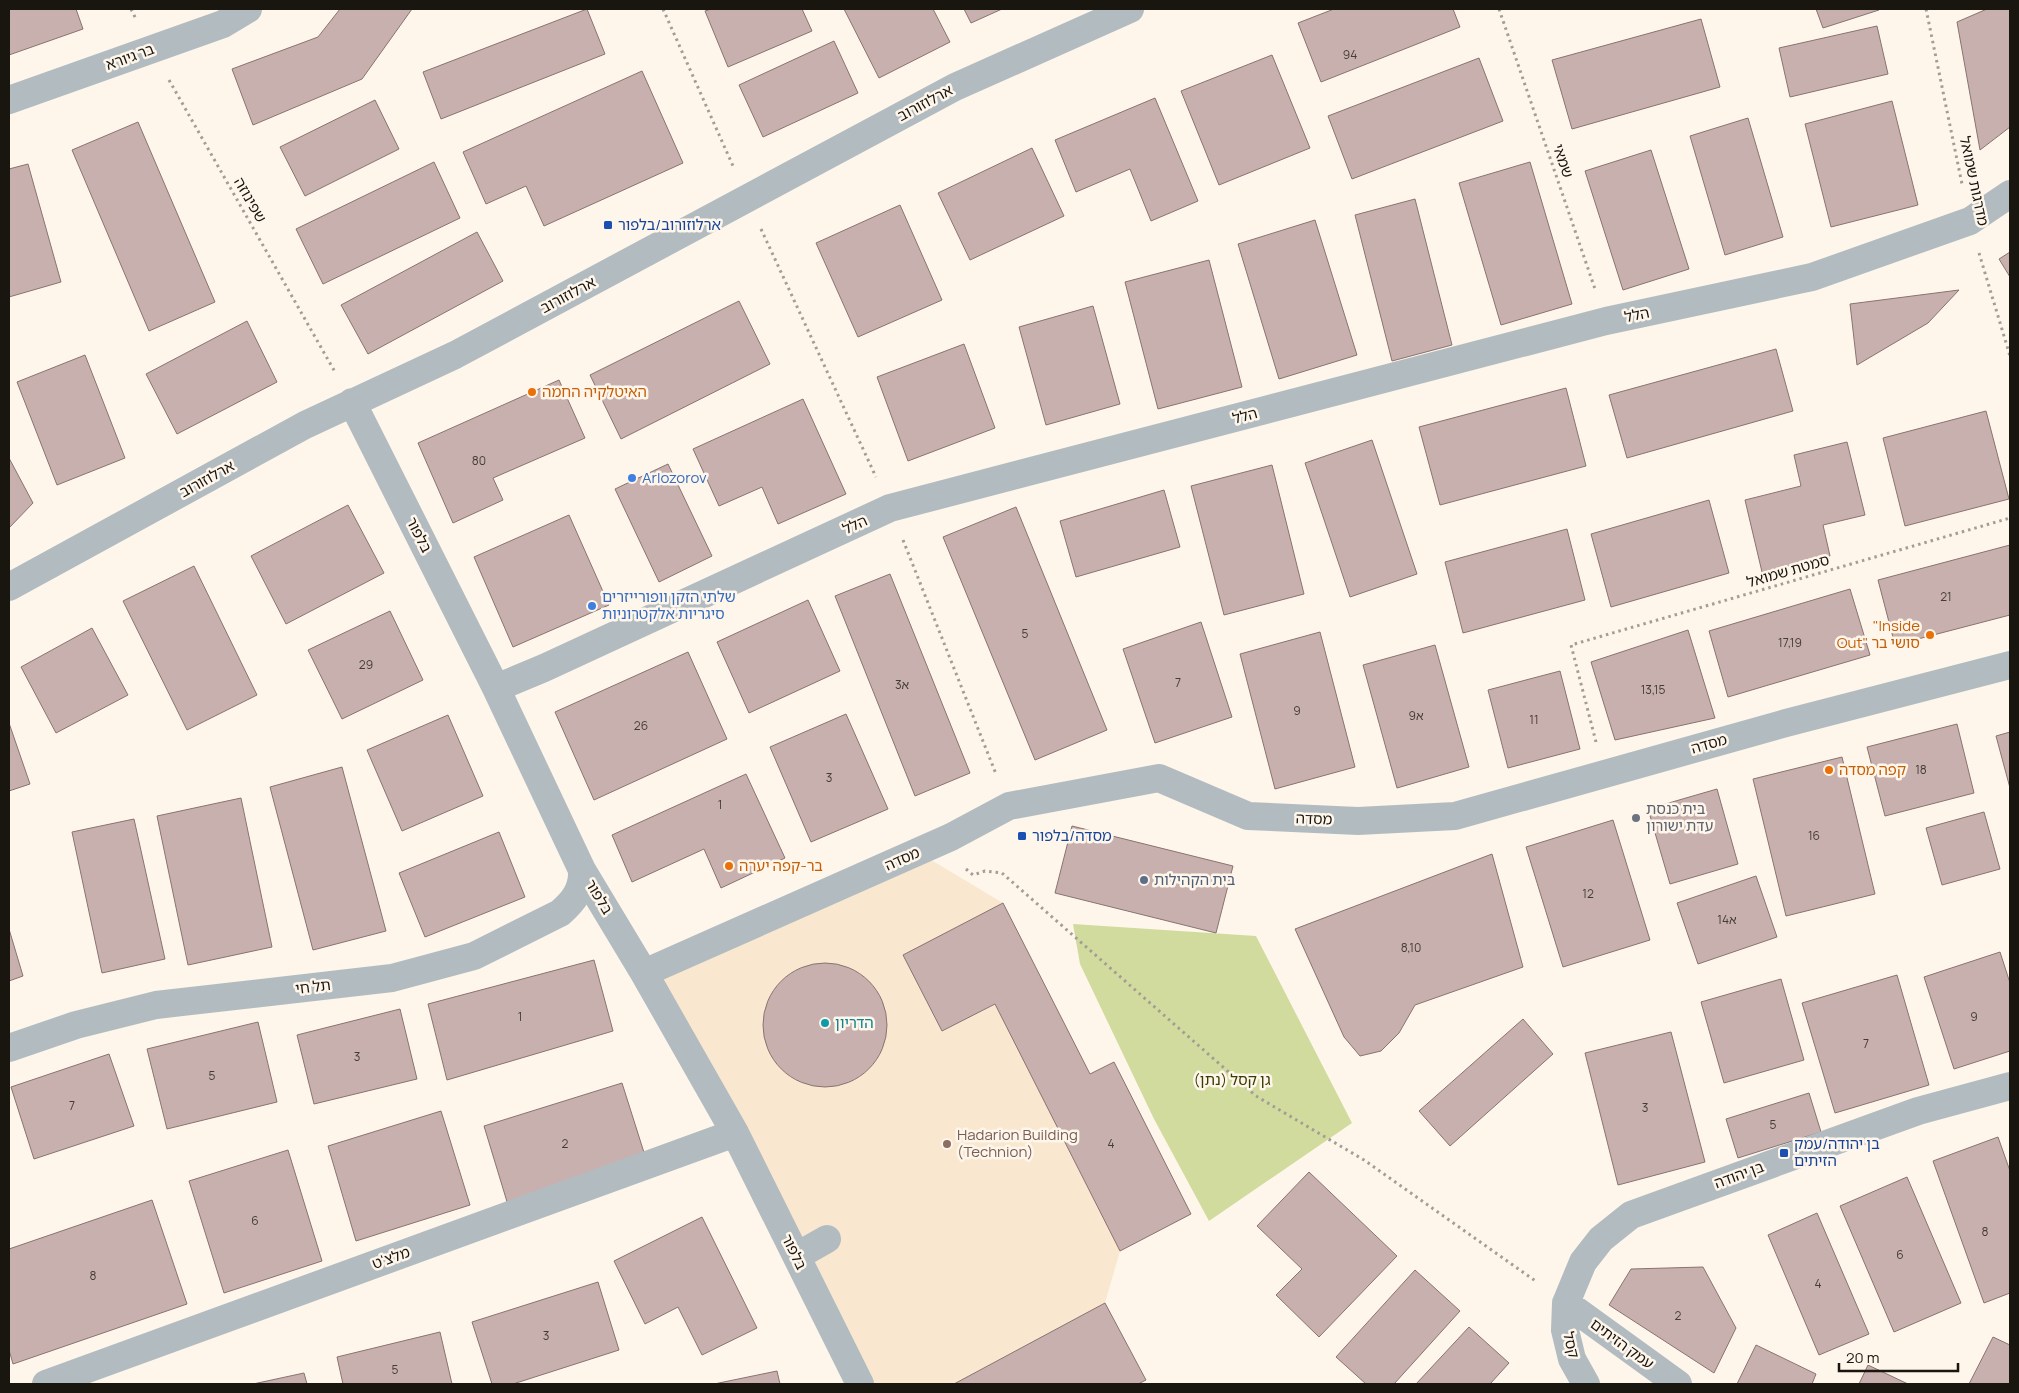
<svg xmlns="http://www.w3.org/2000/svg" width="2019" height="1393" viewBox="0 0 2019 1393" font-family="Manrope,'Noto Sans Hebrew',sans-serif">
<rect width="100%" height="100%" fill="#fef6eb"/>
<path fill="#f9e8cf" d="M 918,852 L 1003,903 L 1090,1074 L 1114,1062 L 1191,1214 L 1120,1251 L 1105,1303 L 954,1384 L 860,1384 L 649,971 Z"/>
<path fill="#d2db9e" d="M 1073,924 L 1256,936 L 1352,1123 L 1209,1221 L 1154,1119 L 1080,964 Z"/>
<path fill="#c8b0ae" stroke="#897371" d="M 9,9 L 76,9 L 83,29 L 9,55 Z
M 340,9 L 412,9 L 362,79 L 253,125 L 232,69 L 318,37 Z
M 587,9 L 605,54 L 441,119 L 423,72 Z
M 711,9 L 802,9 L 812,31 L 728,67 L 705,11 Z
M 844,9 L 933,9 L 950,42 L 879,78 Z
M 964,9 L 1002,9 L 971,23 Z
M 1334,9 L 1453,9 L 1460,27 L 1321,82 L 1298,23 Z
M 1816,9 L 1878,9 L 1879,10 L 1823,28 Z
M 1987,9 L 2010,9 L 2010,127 L 1980,150 L 1957,22 Z
M 1701,19 L 1720,87 L 1572,129 L 1552,60 Z
M 1877,26 L 1888,74 L 1790,97 L 1779,48 Z
M 834,41 L 858,93 L 763,137 L 739,85 Z
M 1272,55 L 1310,148 L 1219,185 L 1181,91 Z
M 1479,58 L 1503,121 L 1352,179 L 1328,116 Z
M 642,71 L 683,163 L 544,226 L 526,186 L 486,204 L 463,152 Z
M 1155,98 L 1198,201 L 1151,221 L 1130,169 L 1076,192 L 1055,140 Z
M 375,100 L 399,149 L 305,196 L 280,147 Z
M 1892,101 L 1918,205 L 1831,227 L 1805,124 Z
M 1748,118 L 1783,237 L 1725,255 L 1690,136 Z
M 138,122 L 215,302 L 149,331 L 72,150 Z
M 1032,148 L 1064,216 L 970,260 L 938,193 Z
M 1651,150 L 1689,269 L 1623,290 L 1585,171 Z
M 434,162 L 460,218 L 323,284 L 296,229 Z
M 1530,162 L 1572,304 L 1501,325 L 1459,183 Z
M 28,164 L 61,282 L 9,297 L 9,169 Z
M 1415,199 L 1452,345 L 1392,361 L 1355,215 Z
M 900,205 L 942,300 L 858,337 L 816,243 Z
M 1315,220 L 1357,355 L 1279,379 L 1238,244 Z
M 477,232 L 503,281 L 368,354 L 341,305 Z
M 2010,252 L 2010,277 L 1999,259 Z
M 1209,260 L 1242,387 L 1158,409 L 1125,282 Z
M 1959,290 L 1928,323 L 1857,365 L 1850,304 Z
M 739,301 L 770,364 L 621,439 L 590,375 Z
M 1093,306 L 1120,404 L 1046,425 L 1019,327 Z
M 247,321 L 277,382 L 177,434 L 146,374 Z
M 964,344 L 995,428 L 908,461 L 877,377 Z
M 1776,349 L 1793,411 L 1627,458 L 1609,395 Z
M 85,355 L 125,458 L 57,485 L 17,382 Z
M 559,380 L 585,438 L 493,478 L 503,500 L 453,523 L 418,443 Z
M 1566,388 L 1586,466 L 1440,505 L 1419,427 Z
M 803,399 L 846,494 L 778,524 L 762,487 L 719,506 L 693,449 Z
M 1986,411 L 2009,499 L 1905,526 L 1883,438 Z
M 1372,440 L 1417,574 L 1350,597 L 1305,463 Z
M 1847,442 L 1865,515 L 1823,525 L 1830,556 L 1762,572 L 1745,500 L 1801,486 L 1794,455 Z
M 9,458 L 33,503 L 9,528 Z
M 668,464 L 712,556 L 659,582 L 615,489 Z
M 1272,465 L 1304,594 L 1224,615 L 1191,486 Z
M 1164,490 L 1180,547 L 1076,577 L 1060,521 Z
M 1709,500 L 1729,573 L 1611,607 L 1591,534 Z
M 348,505 L 384,573 L 286,624 L 251,556 Z
M 1016,507 L 1107,730 L 1035,760 L 943,537 Z
M 569,515 L 609,605 L 513,647 L 474,557 Z
M 1567,529 L 1585,600 L 1463,633 L 1445,562 Z
M 2010,545 L 2010,615 L 1895,645 L 1878,580 Z
M 194,566 L 257,695 L 187,730 L 123,601 Z
M 890,574 L 970,773 L 915,796 L 835,596 Z
M 1850,589 L 1870,655 L 1728,697 L 1709,631 Z
M 808,600 L 840,671 L 749,713 L 717,642 Z
M 390,611 L 423,680 L 342,719 L 308,650 Z
M 1201,622 L 1232,717 L 1155,743 L 1123,649 Z
M 92,628 L 128,695 L 56,733 L 21,667 Z
M 1688,630 L 1715,718 L 1615,740 L 1591,662 Z
M 1320,632 L 1355,767 L 1275,789 L 1240,654 Z
M 1435,645 L 1469,767 L 1397,788 L 1363,665 Z
M 688,652 L 727,739 L 594,800 L 555,712 Z
M 1560,671 L 1580,749 L 1508,768 L 1488,690 Z
M 846,714 L 888,809 L 811,842 L 770,747 Z
M 448,715 L 483,796 L 402,831 L 367,750 Z
M 9,723 L 30,784 L 9,791 Z
M 1957,724 L 1974,793 L 1885,816 L 1867,747 Z
M 2010,732 L 2010,788 L 1996,736 Z
M 1842,757 L 1875,894 L 1786,916 L 1753,779 Z
M 342,767 L 386,931 L 313,950 L 270,787 Z
M 746,774 L 785,858 L 721,888 L 704,849 L 632,882 L 612,835 Z
M 1717,789 L 1738,864 L 1670,884 L 1648,809 Z
M 241,798 L 272,947 L 188,965 L 157,816 Z
M 1984,812 L 2000,869 L 1942,885 L 1926,828 Z
M 134,819 L 165,959 L 102,973 L 72,832 Z
M 1613,820 L 1650,940 L 1563,967 L 1526,847 Z
M 1072,826 L 1233,866 L 1216,933 L 1055,893 Z
M 499,832 L 525,897 L 425,937 L 399,873 Z
M 1492,854 L 1523,967 L 1415,1005 L 1399,1033 L 1381,1051 L 1360,1056 L 1344,1037 L 1295,929 Z
M 1756,876 L 1777,937 L 1698,964 L 1677,903 Z
M 1003,903 L 1090,1074 L 1114,1062 L 1191,1214 L 1120,1251 L 995,1004 L 942,1031 L 903,955 Z
M 9,929 L 23,976 L 9,981 Z
M 2000,952 L 2010,983 L 2010,1051 L 1954,1069 L 1924,977 Z
M 594,960 L 613,1031 L 447,1080 L 428,1004 Z
M763 1025a62 62 0 1 1 124 0a62 62 0 1 1-124 0Z
M 1897,975 L 1929,1085 L 1835,1113 L 1802,1003 Z
M 1781,979 L 1804,1060 L 1724,1083 L 1701,1002 Z
M 400,1009 L 417,1079 L 314,1104 L 297,1035 Z
M 1523,1019 L 1553,1054 L 1450,1146 L 1419,1111 Z
M 258,1022 L 277,1102 L 167,1129 L 147,1049 Z
M 1671,1032 L 1705,1162 L 1618,1185 L 1585,1053 Z
M 109,1054 L 134,1126 L 34,1159 L 11,1087 Z
M 622,1083 L 647,1162 L 508,1205 L 484,1126 Z
M 1809,1093 L 1821,1132 L 1738,1158 L 1726,1119 Z
M 441,1111 L 470,1205 L 356,1241 L 328,1146 Z
M 1998,1137 L 2010,1171 L 2010,1293 L 1984,1303 L 1933,1161 Z
M 288,1150 L 322,1261 L 224,1293 L 189,1181 Z
M 1309,1172 L 1397,1256 L 1319,1337 L 1276,1295 L 1302,1269 L 1257,1226 Z
M 1907,1177 L 1961,1303 L 1894,1332 L 1840,1206 Z
M 152,1200 L 187,1304 L 13,1364 L 9,1350 L 9,1249 Z
M 1817,1213 L 1869,1334 L 1819,1355 L 1768,1235 Z
M 702,1217 L 757,1328 L 702,1355 L 678,1307 L 645,1324 L 614,1261 Z
M 1703,1267 L 1736,1328 L 1714,1373 L 1609,1305 L 1631,1269 Z
M 1415,1270 L 1460,1311 L 1394,1384 L 1366,1384 L 1336,1357 Z
M 598,1282 L 619,1350 L 513,1384 L 492,1384 L 472,1322 Z
M 1105,1303 L 1146,1380 L 1138,1384 L 954,1384 Z
M 1469,1327 L 1509,1363 L 1490,1384 L 1416,1384 Z
M 440,1332 L 452,1384 L 343,1384 L 337,1357 Z
M 1993,1337 L 2010,1345 L 2010,1384 L 1969,1384 Z
M 1756,1345 L 1816,1374 L 1812,1384 L 1737,1384 Z
M 1868,1365 L 1908,1384 L 1859,1384 Z
M 777,1371 L 780,1384 L 714,1384 Z
M 304,1373 L 307,1384 L 253,1384 Z"/>
<g fill="none" stroke-linecap="round" stroke-linejoin="round">
<path stroke="#a39d94" stroke-width="3" stroke-dasharray="2.5 4" stroke-linecap="butt" d="M 131,9 L 136,19
M 663,9 L 733,166
M 1499,9 L 1595,289
M 1926,9 L 1962,184
M 169,80 L 335,372
M 761,229 L 876,477
M 1979,253 L 2010,356
M 903,540 L 996,774
M 1596,742 L 1571,645 L 2010,518
M 966,869 L 973,875 L 985,871 L 1002,873 L 1256,1096 L 1364,1160 L 1537,1282"/>
<path stroke="#b2bcc0" stroke-width="28" d="M 9,100 L 223,24 L 248,9
M 352,402 L 496,688 L 582,870 L 644,973 L 735,1133 L 860,1384
M 9,587 L 305,425 L 455,355 L 955,87 L 1130,9
M 496,688 L 544,668 L 890,508 L 1606,321 L 1812,277 L 1970,221 L 2010,194
M 644,973 L 951,837 L 1009,806 L 1159,778 L 1248,816 L 1358,821 L 1455,816 L 1786,723 L 2010,665
M 9,1048 L 76,1025 L 156,1005 L 392,978 L 474,956 L 560,913 C 574,901 583,889 582,870
M 797,1256 L 827,1239
M 1566,1303 L 1678,1384
M 46,1384 L 735,1133
M 1586,1384 L 1572,1359 L 1565,1330 L 1566,1303 L 1583,1262 L 1601,1239 L 1631,1215 L 1918,1111 L 2010,1086"/>
</g>
<g fill="#1a4fb4" stroke="#fef6eb" stroke-width="2">
<rect x="603" y="220" width="10" height="10" rx="2.5"/>
<rect x="1017" y="831" width="10" height="10" rx="2.5"/>
<rect x="1779" y="1148" width="10" height="10" rx="2.5"/>
</g>
<g fill="#e8710a" stroke="#fef6eb" stroke-width="2">
<circle cx="532" cy="392" r="5"/>
<circle cx="1930" cy="635" r="5"/>
<circle cx="1829" cy="770" r="5"/>
<circle cx="729" cy="866" r="5"/>
</g>
<g fill="#3f7fe0" stroke="#fef6eb" stroke-width="2">
<circle cx="632" cy="478" r="5"/>
<circle cx="592" cy="606" r="5"/>
</g>
<circle fill="#6b7280" stroke="#fef6eb" stroke-width="2" cx="1636" cy="818" r="5"/>
<circle fill="#5c6f8a" stroke="#fef6eb" stroke-width="2" cx="1144" cy="880" r="5"/>
<circle fill="#0f9aa8" stroke="#fef6eb" stroke-width="2" cx="825" cy="1023" r="5"/>
<circle fill="#8d6e63" stroke="#fef6eb" stroke-width="2" cx="947" cy="1144" r="5"/>
<g text-anchor="middle" stroke-width="5" stroke-linejoin="round" paint-order="stroke">
<g font-size="12" fill="#453c37">
<text x="1350" y="59">94</text>
<text x="479" y="465">80</text>
<text x="1946" y="601">21</text>
<text x="1025" y="638">5</text>
<text x="1790" y="647">17,19</text>
<text x="366" y="669">29</text>
<text x="1178" y="687">7</text>
<text x="902" y="689">3א</text>
<text x="1653" y="694">13,15</text>
<text x="1297" y="715">9</text>
<text x="1416" y="720">9א</text>
<text x="1534" y="724">11</text>
<text x="641" y="730">26</text>
<text x="1921" y="774">18</text>
<text x="829" y="782">3</text>
<text x="720" y="809">1</text>
<text x="1814" y="840">16</text>
<text x="1588" y="898">12</text>
<text x="1727" y="924">14א</text>
<text x="1411" y="952">8,10</text>
<text x="520" y="1021">1</text>
<text x="1974" y="1021">9</text>
<text x="1866" y="1048">7</text>
<text x="357" y="1061">3</text>
<text x="212" y="1080">5</text>
<text x="72" y="1110">7</text>
<text x="1645" y="1112">3</text>
<text x="1773" y="1129">5</text>
<text x="565" y="1148">2</text>
<text x="1111" y="1148">4</text>
<text x="255" y="1225">6</text>
<text x="1985" y="1236">8</text>
<text x="1900" y="1259">6</text>
<text x="93" y="1280">8</text>
<text x="1818" y="1288">4</text>
<text x="1678" y="1320">2</text>
<text x="546" y="1340">3</text>
<text x="395" y="1374">5</text>
</g>
<g font-size="15" fill="#19150f" stroke="#fef6eb">
<text transform="translate(130 57) rotate(-20)" y="5">בר גיורא</text>
<text transform="translate(925 103) rotate(-28)" y="5">ארלוזורוב</text>
<text transform="translate(1563 161) rotate(71)" y="5">שמאי</text>
<text transform="translate(1974 181) rotate(78)" y="5">מדרגות שמואל</text>
<text transform="translate(250 200) rotate(60)" y="5">שפינוזה</text>
<text transform="translate(568 295) rotate(-28)" y="5">ארלוזורוב</text>
<text transform="translate(1637 315) rotate(-12)" y="5">הלל</text>
<text transform="translate(1245 416) rotate(-15)" y="5">הלל</text>
<text transform="translate(207 479) rotate(-29)" y="5">ארלוזורוב</text>
<text transform="translate(855 525) rotate(-25)" y="5">הלל</text>
<text transform="translate(419 535) rotate(63)" y="5">בלפור</text>
<text transform="translate(1788 571) rotate(-16)" y="5">סמטת שמואל</text>
<text transform="translate(1709 744) rotate(-16)" y="5">מסדה</text>
<text transform="translate(1314 819) rotate(2)" y="5">מסדה</text>
<text transform="translate(902 859) rotate(-24)" y="5">מסדה</text>
<text transform="translate(599 897) rotate(59)" y="5">בלפור</text>
<text transform="translate(313 987) rotate(-7)" y="5">תל חי</text>
<text transform="translate(1739 1175) rotate(-20)" y="5">בן יהודה</text>
<text transform="translate(794 1252) rotate(64)" y="5">בלפור</text>
<text transform="translate(391 1258) rotate(-20)" y="5">מלצ'ט</text>
<text transform="translate(1622 1344) rotate(36)" y="5">עמק הזיתים</text>
<text transform="translate(1571 1345) rotate(76)" y="5">קסל</text>
</g>
<g font-size="15" fill="#164399" stroke="#fef6eb" text-anchor="start">
<text x="618" y="230">ארלוזורוב/בלפור</text>
<text x="1032" y="841">מסדה/בלפור</text>
<text x="1794" y="1149">בן יהודה/עמק<tspan x="1794" dy="17">הזיתים</tspan></text>
</g>
<g font-size="15" fill="#c56008" stroke="#fef6eb" text-anchor="start">
<text x="542" y="397">האיטלקיה החמה</text>
<text x="1920" y="631" text-anchor="end">"Inside<tspan x="1920" dy="17">Out" סושי בר</tspan></text>
<text x="1839" y="775">קפה מסדה</text>
<text x="739" y="871">בר-קפה יערה</text>
</g>
<g font-size="15" fill="#366cbe" stroke="#fef6eb" text-anchor="start">
<text x="642" y="483">Arlozorov</text>
<text x="602" y="602">שלתי הזקן וופורייזרים<tspan x="602" dy="17">סיגריות אלקטרוניות</tspan></text>
</g>
<g font-size="15" fill="#5b616d" stroke="#fef6eb" text-anchor="start">
<text x="1646" y="814">בית כנסת<tspan x="1646" dy="17">עדת ישורון</tspan></text>
</g>
<g font-size="15" fill="#4e5e75" stroke="#fef6eb" text-anchor="start">
<text x="1154" y="885">בית הקהילות</text>
</g>
<g font-size="15" fill="#0d838f" stroke="#fef6eb" text-anchor="start">
<text x="835" y="1028">הדריון</text>
</g>
<g font-size="15" fill="#373c02" stroke="#fef6eb">
<text x="1232" y="1085">גן קסל (נתן)</text>
</g>
<g font-size="15" fill="#785e54" stroke="#fef6eb" text-anchor="start">
<text x="957" y="1140">Hadarion Building<tspan x="957" dy="17">(Technion)</tspan></text>
</g>
</g>
<rect width="2019" height="1393" fill="none" stroke="#19150f" stroke-width="20"/>
<path d="M1839 1363v8h119v-8" fill="none" stroke="#19150f" stroke-width="2.5"/>
<text x="1846" y="1363" font-size="15" fill="#19150f" stroke="#fef6eb" stroke-width="4" paint-order="stroke">20 m</text>
</svg>
